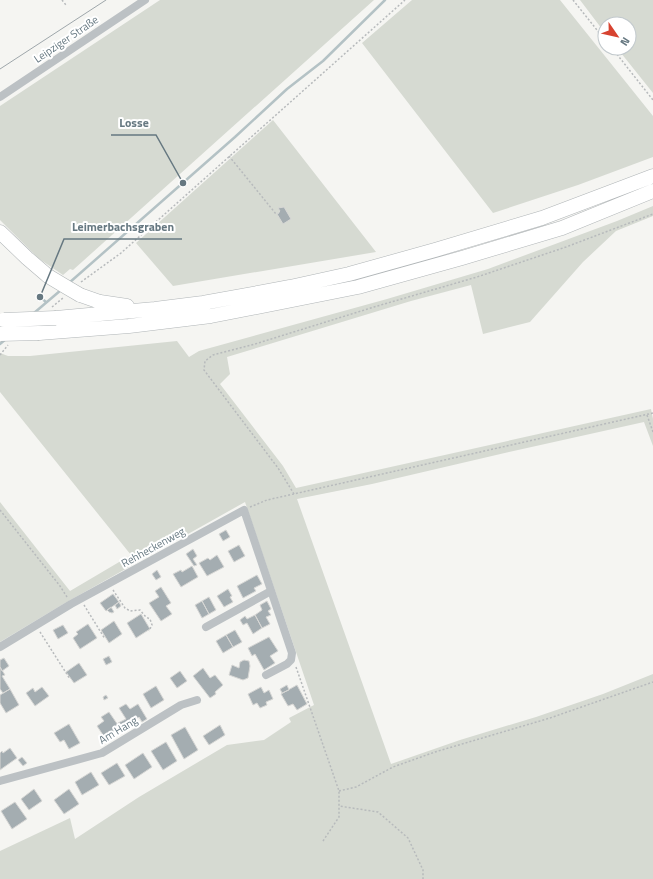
<svg xmlns="http://www.w3.org/2000/svg" width="653" height="879" viewBox="0 0 653 879" font-family="'Titillium Web',sans-serif">
<rect width="100%" height="100%" fill="#f5f5f2"/>
<path fill="#d6dad2" d="M 160,0 L 374,0 L 73,270 L 70,269 L 63,275 L 38,258 L 0,220 L 0,106 Z
M 412,0 L 560,0 L 653,116 L 653,157 L 578,185 L 493,213 L 362,43 Z
M 580,0 L 653,0 L 653,93 L 617,48 L 629,48 L 629,24 L 605,24 L 605,33 Z
M 273,120 L 376,252 L 173,286 L 136,243 Z
M 653,206 L 653,216 L 616,231 L 583,262 L 530,322 L 483,334 L 471,285 L 411,301 L 227,357 L 230,374 L 220,384 L 283,466 L 296,488 L 651,409 L 653,419 L 653,446 L 644,422 L 509,452 L 372,484 L 297,499 L 391,764 L 460,740 L 536,717 L 603,694 L 653,674 L 653,879 L 0,879 L 0,851 L 70,818 L 75,839 L 139,797 L 227,745 L 264,740 L 291,722 L 289,718 L 314,705 L 245,502 L 65,603 L 0,642 L 0,502 L 70,591 L 131,555 L 0,392 L 0,353 L 8,356 L 30,356 L 177,341 L 189,357 L 199,351 L 387,299 L 488,269 L 617,221 Z"/>
<g fill="none" stroke-linecap="round" stroke-linejoin="round">
<path stroke="#b4c2c5" stroke-width="2.5" d="M 69,283 L 235,137 L 287,89 L 323,61 L 385,0
M 40,297 L 46,302
M 34,313 L 61,290
M 0,344 L 6,339"/>
</g>
<path fill="#a4adb1" stroke="#d7d7d5" d="M 284,207 L 291,219 L 283,224 L 277,214 L 279,213 L 279,212 L 280,211 L 278,208 Z
M 226,530 L 230,537 L 223,541 L 219,534 Z
M 239,545 L 245,556 L 234,562 L 228,551 Z
M 193,549 L 197,556 L 193,559 L 197,565 L 194,566 L 186,554 Z
M 217,555 L 224,567 L 207,576 L 199,563 L 208,558 L 210,560 Z
M 192,566 L 198,577 L 181,587 L 173,574 L 181,570 L 182,572 Z
M 157,570 L 161,577 L 156,580 L 152,574 Z
M 257,575 L 262,584 L 254,588 L 256,591 L 243,598 L 237,586 Z
M 161,587 L 171,603 L 166,606 L 172,614 L 161,621 L 149,603 L 159,597 L 155,591 Z
M 228,589 L 232,596 L 230,597 L 233,602 L 224,607 L 217,596 Z
M 113,594 L 119,602 L 106,611 L 100,603 Z
M 209,597 L 216,610 L 209,614 L 202,601 Z
M 202,601 L 209,614 L 202,618 L 195,605 Z
M 267,601 L 271,609 L 268,611 L 271,615 L 266,617 L 270,624 L 262,628 L 255,615 L 262,610 L 260,605 Z
M 119,602 L 121,606 L 117,609 L 115,605 Z
M 111,607 L 114,612 L 112,613 L 109,612 L 107,610 Z
M 141,614 L 150,629 L 136,638 L 127,623 Z
M 255,615 L 262,628 L 253,634 L 247,623 L 243,625 L 240,620 L 245,616 L 247,619 Z
M 114,621 L 122,634 L 109,643 L 101,630 Z
M 88,624 L 97,638 L 80,649 L 73,638 L 78,634 L 76,632 Z
M 63,625 L 68,633 L 58,639 L 53,630 Z
M 235,630 L 242,642 L 233,647 L 226,635 Z
M 226,635 L 233,647 L 223,653 L 216,641 Z
M 269,637 L 278,651 L 270,656 L 275,663 L 264,670 L 255,654 L 252,656 L 248,648 Z
M 109,656 L 112,662 L 106,665 L 103,659 Z
M 4,658 L 9,666 L 2,671 L 0,667 L 0,660 Z
M 244,660 L 249,661 L 250,666 L 248,678 L 243,680 L 229,675 L 232,665 L 239,668 L 240,662 Z
M 79,663 L 87,675 L 74,683 L 66,672 Z
M 0,667 L 5,675 L 2,676 L 10,689 L 3,693 L 0,689 Z
M 203,668 L 210,678 L 215,675 L 223,685 L 215,692 L 216,694 L 210,698 L 193,676 Z
M 180,671 L 187,681 L 177,688 L 170,678 Z
M 287,685 L 289,690 L 282,693 L 280,689 Z
M 297,685 L 307,704 L 297,710 L 293,704 L 288,706 L 281,694 Z
M 156,686 L 164,700 L 151,708 L 143,694 Z
M 42,687 L 49,696 L 35,706 L 26,693 L 33,688 L 35,692 Z
M 261,687 L 264,693 L 269,690 L 273,699 L 266,702 L 267,705 L 260,708 L 257,703 L 253,705 L 248,694 Z
M 10,689 L 19,705 L 6,713 L 0,703 L 0,695 Z
M 106,695 L 108,698 L 104,700 L 103,697 Z
M 126,704 L 130,709 L 138,704 L 147,719 L 142,722 L 139,717 L 136,720 L 137,722 L 123,731 L 118,723 L 126,719 L 119,708 Z
M 109,712 L 120,728 L 105,738 L 97,726 L 104,721 L 101,717 Z
M 69,724 L 80,743 L 69,749 L 64,740 L 60,742 L 54,733 Z
M 220,725 L 225,735 L 209,745 L 203,736 Z
M 185,727 L 198,750 L 184,759 L 171,735 Z
M 166,742 L 177,761 L 163,770 L 151,751 Z
M 10,748 L 17,758 L 0,770 L 0,753 L 2,751 L 3,753 Z
M 143,753 L 152,767 L 134,779 L 125,765 Z
M 22,757 L 27,763 L 23,766 L 18,760 Z
M 117,763 L 125,776 L 109,785 L 101,773 Z
M 91,772 L 99,785 L 82,795 L 75,782 Z
M 34,789 L 42,801 L 29,810 L 21,799 Z
M 69,789 L 79,804 L 64,814 L 54,800 Z
M 15,802 L 27,819 L 12,829 L 1,811 Z"/>
<g fill="none" stroke-linecap="round" stroke-linejoin="round">
<defs>
<path id="highway" d="M 0,232 L 27,258 L 48,276
M 80,295 L 100,302 L 127,306
M 56,318 L 155,309 L 203,303 L 290,287 L 349,274 L 435,250 L 542,218 L 653,176
M 39,333 L 129,326 L 211,316 L 358,287 L 462,258 L 562,228 L 653,191"/>
</defs>
<use href="#highway" stroke="#b0b5b7" stroke-width="15"/>
<path stroke="#b7babc" stroke-width="1.5" stroke-dasharray="2 2" stroke-linecap="butt" d="M 62,0 L 66,5
M 573,0 L 605,40
M 612,48 L 653,100
M 229,156 L 276,214
M 81,282 L 121,253 L 405,0
M 52,307 L 63,298
M 0,355 L 8,345
M 647,415 L 653,432
M 294,494 L 278,468 L 204,370 L 205,361 L 213,355 L 255,344 L 374,307 L 477,277 L 566,247 L 653,214
M 250,507 L 267,500 L 653,413
M 0,510 L 60,586 L 67,597
M 113,590 L 125,608 L 130,611 L 140,610 L 146,617 L 150,619 L 152,625 L 149,631
M 84,605 L 105,639
M 40,632 L 70,679
M 296,667 L 339,791 L 339,806 L 378,812 L 408,838 L 423,870 L 423,879
M 339,791 L 356,787 L 393,767 L 435,752 L 550,718 L 653,682
M 323,841 L 339,817 L 339,806"/>
<path stroke="#bcc1c4" stroke-width="8" d="M 0,97 L 145,0
M 206,627 L 271,591
M 0,647 L 71,604 L 244,510 L 292,653 L 291,660 L 287,664 L 266,675
M 0,781 L 102,753 L 181,705 L 197,700"/>
<use href="#highway" stroke="#fff" stroke-width="14"/>
<path stroke="#9ea6aa" stroke-width="1" d="M 0,69 L 106,0"/>
<defs>
<path id="highway-bridge" d="M 48,276 L 68,288 L 80,295
M 4,320 L 56,318
M 0,334 L 39,333"/>
</defs>
<use href="#highway-bridge" stroke="#b0b5b7" stroke-width="15" stroke-linecap="butt"/>
<use href="#highway-bridge" stroke="#fff" stroke-width="14"/>
</g>
<g text-anchor="middle" stroke-width="4" stroke-linejoin="round" paint-order="stroke">
<g font-size="11" fill="#667881" stroke="#fff">
<text transform="translate(66 39) rotate(-34)" y="4">Leipziger Straße</text>
<text transform="translate(153 547) rotate(-29)" y="4">Rehheckenweg</text>
<text transform="translate(118 730) rotate(-31)" y="4">Am Hang</text>
</g>
</g>
<path fill="none" stroke="#667881" stroke-width="1.5" d="M183 183L156 135H111M40 297L64 239H182"/>
<g fill="#667881" stroke="#fff" stroke-width="1.5">
<circle cx="183" cy="183" r="4"/>
<circle cx="40" cy="297" r="4"/>
</g>
<g font-size="12" text-anchor="middle" font-weight="bold" fill="#667881" stroke="#fff" stroke-width="4" stroke-linejoin="round" paint-order="stroke">
<text x="134" y="127">Losse</text>
<text x="123" y="231">Leimerbachsgraben</text>
</g>
<g transform="translate(617 36) rotate(124)"><circle r="19" fill="#ffffff" stroke="#c2c9cd"/>
<path d="M0-3L7 15L0 10L-7 15Z" fill="#d74330"/>
<text y="-6" font-size="11" font-weight="bold" text-anchor="middle" fill="#667881">N</text>
</g>
</svg>
